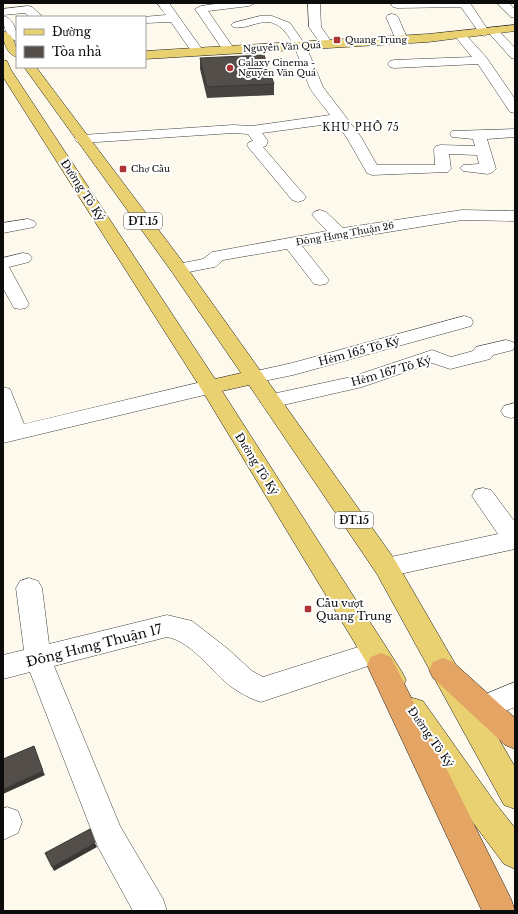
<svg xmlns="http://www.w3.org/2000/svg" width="518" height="914" viewBox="0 0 518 914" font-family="'Libre Baskerville',serif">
<rect width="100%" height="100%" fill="#fdfaed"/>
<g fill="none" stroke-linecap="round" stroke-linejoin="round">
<defs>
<path id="minor" d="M 157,3 L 169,3 L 204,52 L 202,55 L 194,55 L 171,22 L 145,23 L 145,17 L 143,17 L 166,15 Z
M 222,3 L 255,3 L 249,6 L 208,11 L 235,50 L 233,53 L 225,53 L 195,9 L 201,6 Z
M 308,3 L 320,3 L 321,27 L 333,44 L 331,47 L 323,47 L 309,27 Z
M 393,3 L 470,3 L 488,30 L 493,27 L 497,29 L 515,48 L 515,59 L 511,58 L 489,33 L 484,36 L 480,34 L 461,7 L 397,8 L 393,7 L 391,5 Z
M 497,3 L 509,3 L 515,9 L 515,18 L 511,17 Z
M 28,6 L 32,7 L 43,17 L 30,17 L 25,13 L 3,15 L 3,9 Z
M 392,14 L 396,15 L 398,17 L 408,40 L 406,43 L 398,43 L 396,40 L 386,17 L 388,15 Z
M 3,16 C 14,18 17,31 17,41 C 6,38 3,25 3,16 Z
M 260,16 L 272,16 L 290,23 L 306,46 L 323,87 L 361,137 L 377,165 L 435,165 L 434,149 L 436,146 L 441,145 L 475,146 L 473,139 L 452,137 L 450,134 L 452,131 L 515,129 L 515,137 L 487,139 L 496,169 L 493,172 L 488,174 L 463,171 L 460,168 L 463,165 L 479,164 L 477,155 L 449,154 L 451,169 L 448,172 L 372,175 L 367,173 L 347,138 L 336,123 L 262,133 L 268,141 L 266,146 L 263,147 L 306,197 L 304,200 L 298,202 L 292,200 L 249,148 L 247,145 L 249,142 L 253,141 L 248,134 L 233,133 L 82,143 L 77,142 L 75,139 L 77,136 L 82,135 L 233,125 L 252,126 L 330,115 C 324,106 315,97 310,88 C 301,69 294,26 269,22 C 257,21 245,30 233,27 L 231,25 L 233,23 Z
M 460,31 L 464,33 L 486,57 L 515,99 L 515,113 L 510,112 L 478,64 L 394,68 L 390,67 L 388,64 L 390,61 L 394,60 L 472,57 L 454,35 L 456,33 Z
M 320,210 L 326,212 L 343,228 L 462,210 L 515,211 L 515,221 L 462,220 L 302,246 L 329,280 L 326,284 L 320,285 L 314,284 L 287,249 L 223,260 L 215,267 L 209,268 L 179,274 L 173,273 L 170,269 L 173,265 L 203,259 L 212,252 L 218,251 L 327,231 L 312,215 L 314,212 Z
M 28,219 L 34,221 L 36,224 L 34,227 L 3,233 L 3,223 Z
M 23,253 L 29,254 L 32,258 L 29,262 L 9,267 L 29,304 L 26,308 L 20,309 L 14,308 L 3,288 L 3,258 Z
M 464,316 L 471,318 L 473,322 L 471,326 L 293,375 L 254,383 L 247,381 L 244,377 L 247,373 L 292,363 Z
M 506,340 L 513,342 L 515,345 L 513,350 L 493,355 L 490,359 L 450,369 L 432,363 L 362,387 L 270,408 L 263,406 L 260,401 L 263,396 L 351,377 L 432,350 L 451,357 L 473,351 L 476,347 Z
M 210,380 L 217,382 L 220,387 L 217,392 L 3,443 L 3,387 L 10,389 L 24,424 Z
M 515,403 L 515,417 L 511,418 L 504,416 L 501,411 L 504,406 Z
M 483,488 L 491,490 L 515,522 L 515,549 L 386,577 L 377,574 L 374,567 L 377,560 L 498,534 L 472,496 L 475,490 Z
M 29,578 L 38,581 L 42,588 L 49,644 L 167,615 L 192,621 L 228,649 L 252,671 L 263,677 L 374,642 L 383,645 L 387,653 L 383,661 L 261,702 C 251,699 242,694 233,688 C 212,673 193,642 167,637 L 54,666 L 120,826 L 163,899 L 167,911 L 133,911 L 98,847 L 30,672 L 3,679 L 3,655 L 24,650 L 16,588 L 20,581 Z
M 515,682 L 515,707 L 484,720 L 474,717 L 470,708 L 474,699 Z
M 7,807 L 18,811 L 22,822 L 18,833 L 3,840 L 3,809 Z"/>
<path id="major" d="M 515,25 L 515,31 L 428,42 L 145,59 L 145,51 L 428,34 Z
M 3,31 C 14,34 17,47 17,57 C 6,54 3,41 3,31 Z
M 3,60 L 7,61 L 11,70 L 215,379 L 241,373 L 172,272 L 24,67 L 36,67 L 185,265 L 395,560 L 515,767 L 515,809 L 504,805 L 377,574 L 249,385 L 222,391 L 402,672 L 406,680 L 402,688 L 392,692 L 382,688 L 200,387 L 3,77 Z
M 413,698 L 423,701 L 496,804 L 515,828 L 515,869 L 504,864 L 474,824 L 403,719 L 399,710 L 403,701 Z"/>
<path id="highway" d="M 381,653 L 391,657 L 511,899 L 515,911 L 482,911 L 367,665 L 371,657 Z
M 443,658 L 453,662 L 515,718 L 515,749 L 505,745 L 433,678 L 429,670 L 433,662 Z"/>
</defs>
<use href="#minor" stroke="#3f3f3f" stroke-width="1"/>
<use href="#major" stroke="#1d1d1d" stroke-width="1"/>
<use href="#highway" stroke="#1d1d1d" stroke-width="1"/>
<use href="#minor" fill="#fff" fill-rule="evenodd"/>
<use href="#major" fill="#e9d171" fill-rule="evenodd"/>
<use href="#highway" fill="#e4a464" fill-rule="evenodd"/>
</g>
<path fill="#474340" d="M 200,58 L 274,84 L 274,95 L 207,98 L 200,69 Z"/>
<path fill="#3a3734" d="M 43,771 L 45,775 L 3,794 L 3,789 Z
M 95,843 L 97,847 L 54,871 L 52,867 Z"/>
<path fill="#534e4a" stroke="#3a3734" d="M 264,55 L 274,84 L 207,87 L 200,58 Z
M 34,746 L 43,771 L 3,789 L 3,759 Z
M 90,829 L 95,843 L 52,867 L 45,853 Z"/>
<g fill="#ac3434" stroke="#fff" stroke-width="1.5">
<rect x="333" y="36" width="8" height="8" rx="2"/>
<circle cx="230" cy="68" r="4"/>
<rect x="119" y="165" width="8" height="8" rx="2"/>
<rect x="304" y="605" width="8" height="8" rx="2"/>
</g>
<g text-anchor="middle" stroke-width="4" stroke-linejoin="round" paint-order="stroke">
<g font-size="9" fill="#0c0c0c" stroke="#fff" text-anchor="start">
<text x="345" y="43">Quang Trung</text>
<text x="238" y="66">Galaxy Cinema -<tspan x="238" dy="10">Nguyễn Văn Quá</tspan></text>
<text x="131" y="172">Chợ Cầu</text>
</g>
<g font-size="9" fill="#0c0c0c" stroke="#fff">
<text transform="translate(282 47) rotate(-3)" y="3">Nguyễn Văn Quá</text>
<text transform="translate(345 234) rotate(-10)" y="3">Đông Hưng Thuận 26</text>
</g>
<g font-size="10" letter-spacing="1" fill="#0c0c0c" stroke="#fff">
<text x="361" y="131">KHU PHỐ 75</text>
</g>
<g fill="#fff" stroke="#555" stroke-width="1">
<rect x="124" y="213" width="38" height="16" rx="3"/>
<rect x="335" y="512" width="38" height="16" rx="3"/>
</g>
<g font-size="10" font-weight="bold" fill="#0c0c0c">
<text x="143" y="225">ĐT.15</text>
<text x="354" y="524">ĐT.15</text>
</g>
<g font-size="11" fill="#0c0c0c" stroke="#fff">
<text transform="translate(83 190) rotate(57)" y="4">Đường Tô Ký</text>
<text transform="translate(359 351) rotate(-15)" y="4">Hẻm 165 Tô Ký</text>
<text transform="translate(391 371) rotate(-16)" y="4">Hẻm 167 Tô Ký</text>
<text transform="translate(257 464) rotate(58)" y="4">Đường Tô Ký</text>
<text transform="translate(431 737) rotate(55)" y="4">Đường Tô Ký</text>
</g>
<g font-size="11" fill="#0c0c0c" stroke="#fff" text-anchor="start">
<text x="316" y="607">Cầu vượt<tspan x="316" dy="13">Quang Trung</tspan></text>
</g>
<g font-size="13" fill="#0c0c0c" stroke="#fff">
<text transform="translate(94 645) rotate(-14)" y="5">Đông Hưng Thuận 17</text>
</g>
</g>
<rect width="518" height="914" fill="none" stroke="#0c0c0c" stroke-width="8"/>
<rect x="16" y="16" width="130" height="52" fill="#ffffff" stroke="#9e9e9e"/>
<rect x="24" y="29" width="20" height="6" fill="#e9d171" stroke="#9e9e9e"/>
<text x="52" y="36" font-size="12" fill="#0c0c0c">Đường</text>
<rect x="24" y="46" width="20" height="12" fill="#534e4a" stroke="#9e9e9e"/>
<text x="52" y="56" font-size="12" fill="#0c0c0c">Tòa nhà</text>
</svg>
